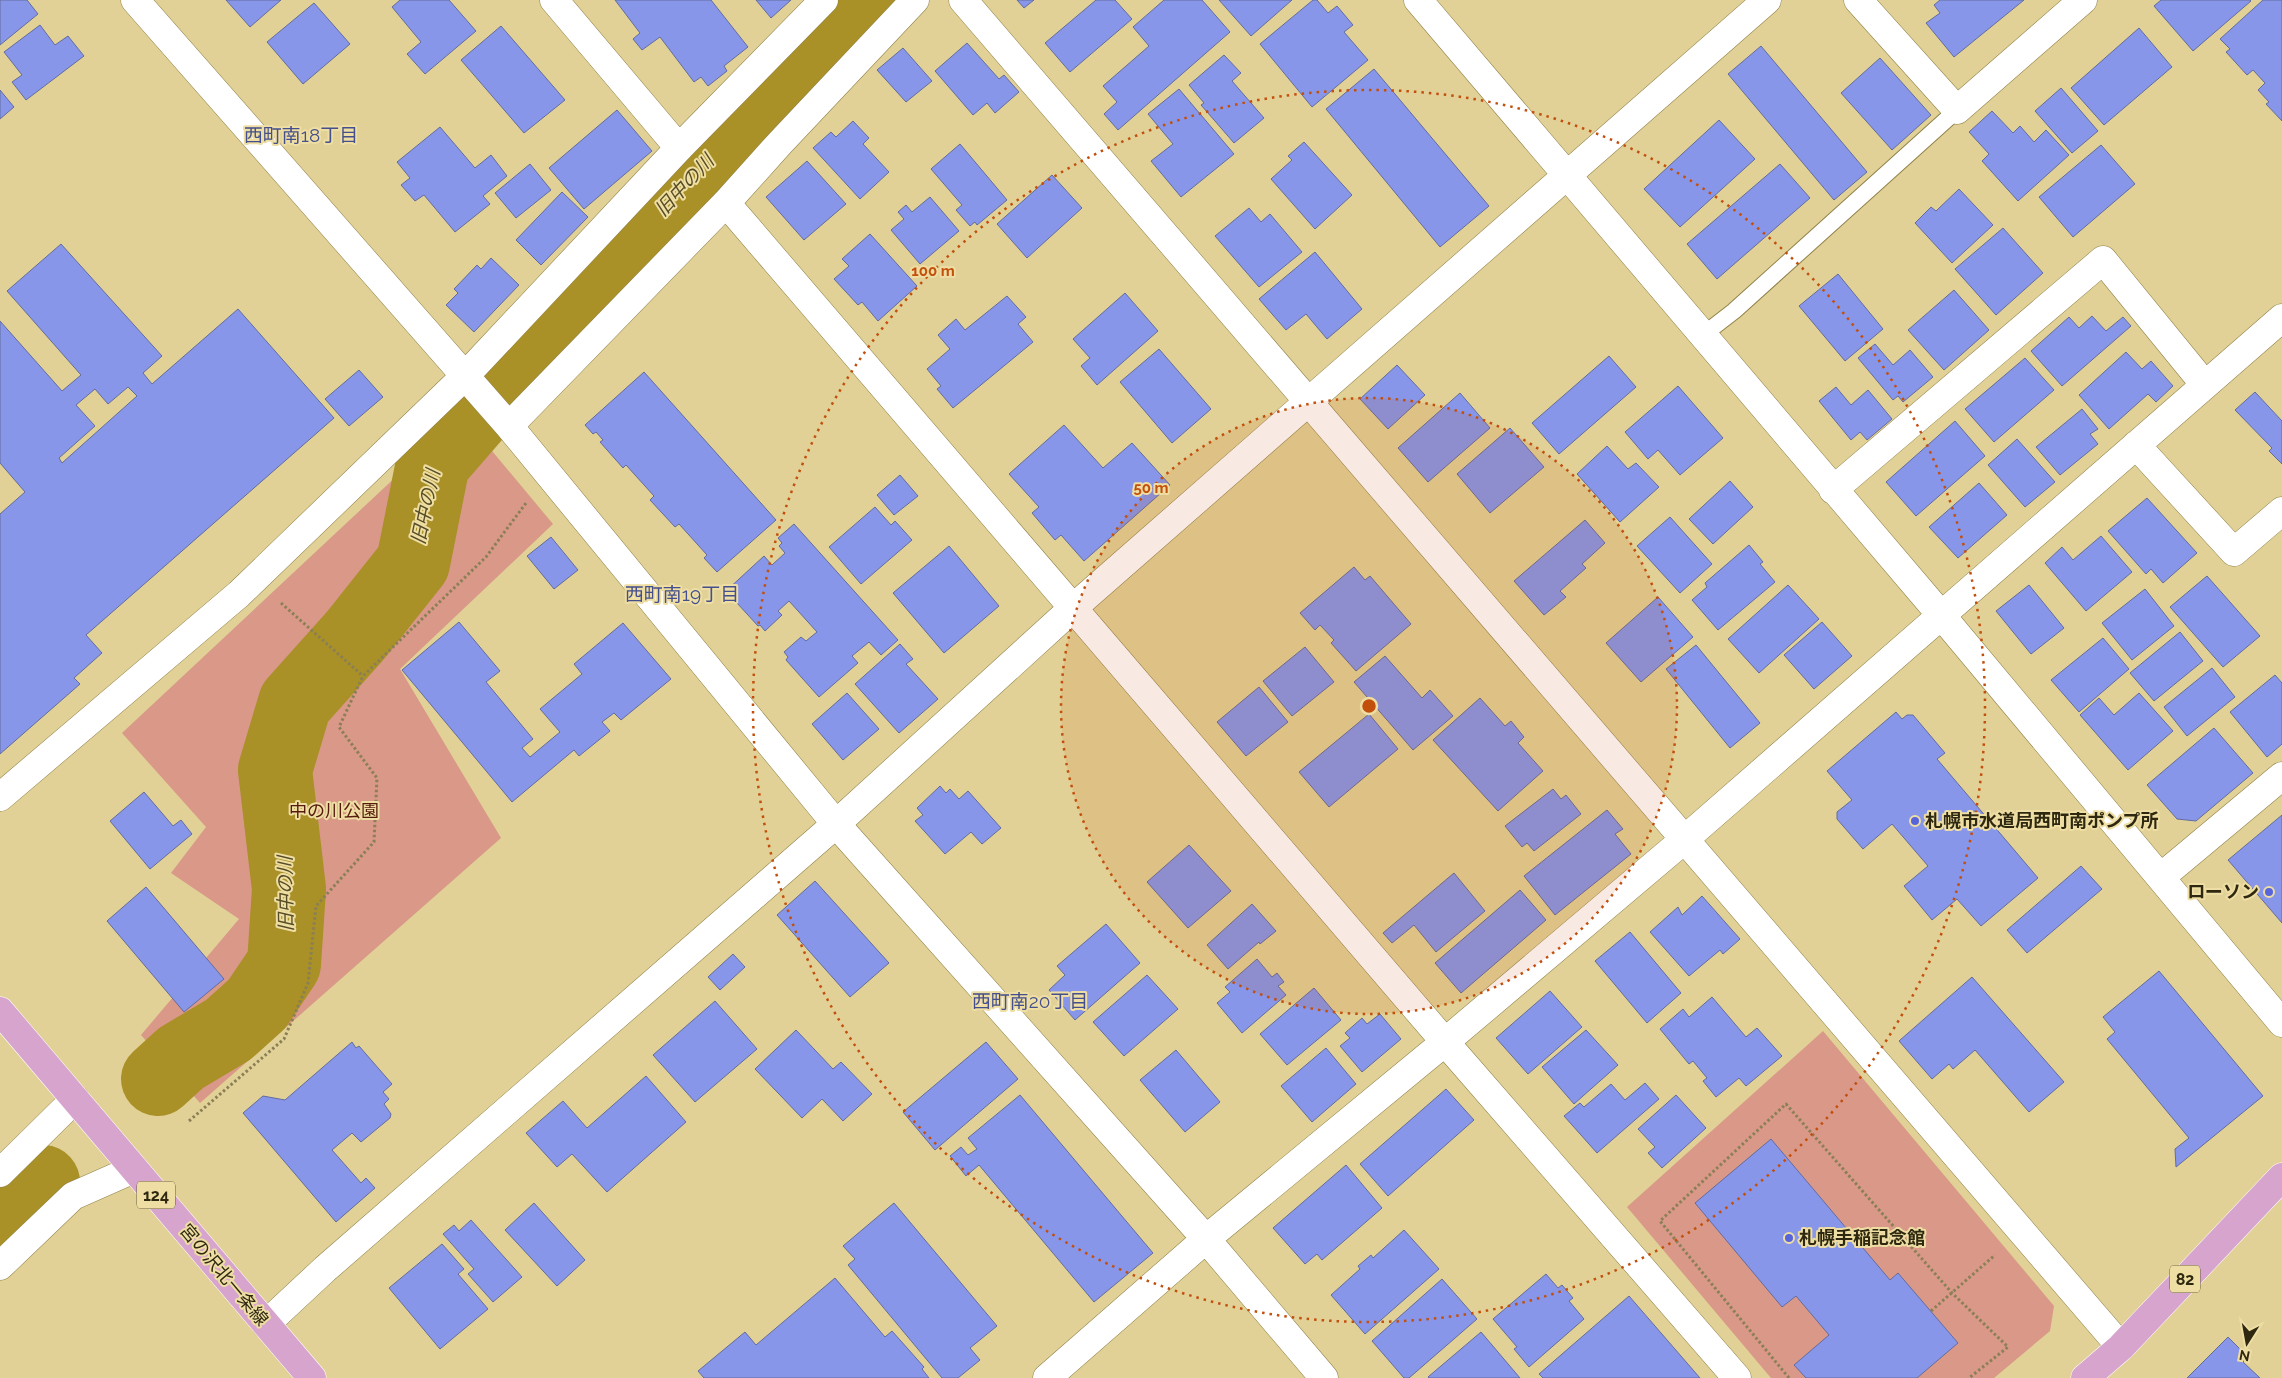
<svg xmlns="http://www.w3.org/2000/svg" width="2282" height="1378" viewBox="0 0 2282 1378" font-family="Raleway,'Noto Sans JP',sans-serif">
<rect width="100%" height="100%" fill="#e1d196"/>
<path fill="#d99888" d="M 462,415 L 553,524 L 400,669 L 501,838 L 200,1103 L 141,1035 L 239,919 L 171,873 L 206,827 L 122,733 Z
M 1823,1031 L 2054,1306 L 2050,1331 L 1994,1378 L 1771,1378 L 1627,1207 Z"/>
<g fill="none" stroke-linecap="round" stroke-linejoin="round">
<path stroke="#a99027" stroke-width="74" d="M 158,1079 L 181,1058 L 228,1030 L 257,1004 L 284,964 L 289,889 L 275,770 L 295,703 L 355,636 L 413,563 L 433,463 L 512,372 L 655,216 L 781,81 L 864,0
M 0,1221 L 43,1182"/>
</g>
<path fill="#8796e9" stroke="#636c9e" fill-rule="evenodd" d="M 0,0 L 27,0 L 38,14 L 0,45 Z
M 226,0 L 281,0 L 250,27 Z
M 400,0 L 449,0 L 476,31 L 425,74 L 407,54 L 421,42 L 392,7 Z
M 615,0 L 711,0 L 748,47 L 724,66 L 727,71 L 708,86 L 701,77 L 694,82 L 660,37 L 642,50 L 633,39 L 640,33 Z
M 756,0 L 791,0 L 771,18 Z
M 1017,0 L 1034,0 L 1024,8 Z
M 1096,0 L 1115,0 L 1132,19 L 1070,72 L 1045,43 Z
M 1164,0 L 1202,0 L 1230,32 L 1118,130 L 1104,114 L 1117,102 L 1103,86 L 1149,46 L 1133,27 Z
M 1219,0 L 1292,0 L 1251,36 Z
M 1313,0 L 1317,0 L 1328,13 L 1337,6 L 1353,25 L 1344,32 L 1368,60 L 1312,107 L 1260,44 Z
M 1940,0 L 2024,0 L 1954,57 L 1926,23 L 1940,13 L 1934,5 Z
M 2161,0 L 2250,0 L 2251,1 L 2193,51 L 2154,6 Z
M 2263,0 L 2282,0 L 2282,121 L 2266,104 L 2269,102 L 2258,90 L 2265,83 L 2253,70 L 2247,75 L 2226,52 L 2230,49 L 2220,39 Z
M 314,3 L 350,44 L 303,84 L 267,42 Z
M 40,25 L 55,45 L 68,36 L 84,56 L 26,100 L 12,82 L 22,75 L 4,52 Z
M 501,26 L 565,100 L 524,133 L 461,60 Z
M 2139,28 L 2172,67 L 2104,125 L 2071,88 Z
M 967,43 L 999,79 L 1004,75 L 1019,92 L 995,113 L 987,103 L 973,115 L 935,71 Z
M 1761,46 L 1867,172 L 1834,200 L 1728,74 Z
M 903,48 L 932,81 L 906,102 L 877,70 Z
M 1224,55 L 1241,73 L 1232,81 L 1264,118 L 1234,143 L 1201,105 L 1204,103 L 1189,85 Z
M 1880,58 L 1931,115 L 1892,150 L 1841,93 Z
M 1374,69 L 1489,206 L 1440,247 L 1326,109 Z
M 2061,88 L 2098,131 L 2072,153 L 2035,111 Z
M 1179,89 L 1234,154 L 1181,197 L 1151,161 L 1173,144 L 1148,114 Z
M 0,90 L 14,107 L 0,119 Z
M 617,110 L 652,151 L 584,209 L 549,168 Z
M 1992,111 L 2013,133 L 2020,126 L 2034,142 L 2046,130 L 2069,155 L 2018,201 L 1982,161 L 1989,154 L 1969,132 Z
M 1719,120 L 1755,159 L 1680,227 L 1644,189 Z
M 853,121 L 869,138 L 863,144 L 889,172 L 860,199 L 813,148 L 831,132 L 836,137 Z
M 440,127 L 475,168 L 491,155 L 507,176 L 483,196 L 490,204 L 455,232 L 424,195 L 415,201 L 401,185 L 410,178 L 397,162 Z
M 1304,142 L 1352,195 L 1315,229 L 1271,179 L 1292,160 L 1288,156 Z
M 960,144 L 1007,200 L 977,225 L 975,222 L 970,226 L 956,210 L 962,205 L 931,169 Z
M 2101,145 L 2135,184 L 2073,237 L 2039,197 Z
M 807,161 L 846,204 L 804,240 L 766,197 Z
M 530,164 L 551,190 L 516,218 L 495,193 Z
M 1780,164 L 1810,198 L 1717,279 L 1687,244 Z
M 1052,175 L 1082,208 L 1027,258 L 997,224 Z
M 1959,189 L 1993,225 L 1952,263 L 1915,223 L 1931,207 L 1936,211 Z
M 562,192 L 588,217 L 541,265 L 516,240 Z
M 930,197 L 959,231 L 920,264 L 891,230 L 904,219 L 898,212 L 906,205 L 912,212 Z
M 1249,208 L 1261,222 L 1270,214 L 1302,252 L 1259,287 L 1215,236 Z
M 2003,228 L 2043,273 L 1996,315 L 1955,269 Z
M 870,234 L 917,286 L 878,321 L 862,302 L 858,305 L 834,279 L 849,266 L 842,259 Z
M 61,244 L 162,356 L 143,373 L 152,384 L 238,309 L 334,418 L 86,635 L 102,653 L 74,678 L 80,684 L 0,754 L 0,514 L 25,492 L 0,463 L 0,321 L 62,391 L 81,375 L 7,291 ZM 128,387 L 137,396 L 62,463 L 59,458 L 95,426 L 76,405 L 95,389 L 108,404 Z
M 1315,252 L 1362,309 L 1327,339 L 1306,314 L 1286,330 L 1259,299 Z
M 491,258 L 519,285 L 474,332 L 446,305 L 458,293 L 454,289 L 477,265 L 481,269 Z
M 1838,274 L 1883,329 L 1845,361 L 1799,306 Z
M 1954,290 L 1989,330 L 1944,370 L 1908,330 Z
M 1125,293 L 1158,331 L 1097,385 L 1081,366 L 1090,358 L 1073,339 Z
M 1007,296 L 1026,317 L 1018,324 L 1033,342 L 953,408 L 937,389 L 941,386 L 927,369 L 950,349 L 938,335 L 956,319 L 965,330 Z
M 2092,316 L 2106,331 L 2123,317 L 2131,326 L 2062,386 L 2031,351 L 2069,317 L 2079,328 Z
M 1875,344 L 1893,365 L 1910,350 L 1933,377 L 1903,402 L 1898,396 L 1893,400 L 1858,358 Z
M 1159,349 L 1211,409 L 1172,443 L 1120,382 Z
M 2126,352 L 2142,369 L 2151,361 L 2173,386 L 2156,402 L 2148,394 L 2109,429 L 2079,395 Z
M 1609,356 L 1636,387 L 1559,454 L 1532,423 Z
M 2025,358 L 2054,390 L 1994,442 L 1965,409 Z
M 1397,365 L 1425,395 L 1388,429 L 1360,399 Z
M 359,370 L 383,397 L 349,426 L 325,399 Z
M 644,372 L 776,520 L 717,572 L 704,558 L 707,555 L 679,524 L 675,527 L 650,500 L 654,496 L 626,465 L 623,468 L 600,442 L 603,440 L 596,432 L 593,434 L 585,425 Z
M 1678,386 L 1723,438 L 1680,475 L 1658,450 L 1648,459 L 1625,432 Z
M 1836,387 L 1851,405 L 1868,390 L 1892,419 L 1867,440 L 1860,432 L 1851,440 L 1819,401 Z
M 2255,392 L 2282,421 L 2282,464 L 2269,451 L 2272,448 L 2235,410 Z
M 1460,393 L 1490,428 L 1428,482 L 1398,448 Z
M 2082,409 L 2098,429 L 2090,434 L 2098,444 L 2060,475 L 2036,447 Z
M 1955,421 L 1985,456 L 1916,516 L 1886,482 Z
M 1064,425 L 1103,468 L 1132,443 L 1170,485 L 1084,561 L 1061,535 L 1055,540 L 1032,513 L 1039,507 L 1009,474 Z
M 1510,428 L 1544,467 L 1490,513 L 1457,474 Z
M 2017,439 L 2055,482 L 2025,507 L 1988,465 Z
M 1607,446 L 1628,469 L 1636,463 L 1659,487 L 1620,522 L 1577,474 Z
M 900,475 L 918,496 L 894,515 L 877,495 Z
M 1730,481 L 1753,507 L 1713,544 L 1689,519 Z
M 1979,483 L 2007,515 L 1958,558 L 1929,527 Z
M 2147,498 L 2197,553 L 2163,583 L 2151,569 L 2146,574 L 2108,531 Z
M 875,507 L 891,525 L 895,521 L 912,540 L 861,584 L 829,547 Z
M 1670,517 L 1712,564 L 1680,593 L 1637,546 Z
M 1585,520 L 1605,543 L 1582,564 L 1586,568 L 1560,591 L 1566,597 L 1544,615 L 1514,581 Z
M 794,524 L 898,640 L 881,655 L 869,642 L 852,656 L 858,663 L 819,697 L 786,660 L 788,657 L 784,652 L 801,637 L 806,641 L 817,632 L 789,601 L 778,611 L 782,615 L 765,631 L 760,625 L 758,626 L 726,591 L 764,556 L 772,565 L 785,553 L 779,546 L 782,543 L 778,538 Z
M 2101,536 L 2132,572 L 2086,611 L 2045,563 L 2062,547 L 2073,560 Z
M 551,537 L 578,570 L 554,589 L 527,556 Z
M 1749,545 L 1763,562 L 1760,564 L 1775,582 L 1718,630 L 1692,600 L 1707,587 L 1705,583 Z
M 949,546 L 999,606 L 944,653 L 893,593 Z
M 1354,567 L 1365,580 L 1370,576 L 1411,624 L 1356,671 L 1331,643 L 1334,640 L 1320,625 L 1315,630 L 1300,613 Z
M 2207,576 L 2260,636 L 2223,667 L 2170,607 Z
M 1788,585 L 1819,619 L 1759,673 L 1728,639 Z
M 2029,585 L 2064,628 L 2031,654 L 1996,611 Z
M 2145,589 L 2174,626 L 2132,660 L 2102,623 Z
M 1658,597 L 1693,637 L 1641,682 L 1606,643 Z
M 459,622 L 500,671 L 486,682 L 533,739 L 522,748 L 530,757 L 560,732 L 540,709 L 582,674 L 574,664 L 623,623 L 671,679 L 621,720 L 614,713 L 602,722 L 610,731 L 579,756 L 574,750 L 512,802 L 402,670 Z
M 1822,622 L 1852,656 L 1814,689 L 1784,655 Z
M 2180,632 L 2203,661 L 2154,701 L 2130,673 Z
M 2103,638 L 2129,669 L 2079,712 L 2051,680 Z
M 900,644 L 913,659 L 906,664 L 938,699 L 899,733 L 855,684 Z
M 1696,645 L 1760,723 L 1730,748 L 1666,669 Z
M 1305,647 L 1334,682 L 1292,716 L 1263,681 Z
M 1385,656 L 1422,698 L 1430,690 L 1453,716 L 1413,750 L 1354,682 Z
M 2212,668 L 2235,697 L 2187,736 L 2164,707 Z
M 2275,675 L 2282,683 L 2282,744 L 2267,757 L 2230,712 Z
M 1259,687 L 1288,722 L 1246,756 L 1217,722 Z
M 847,693 L 879,729 L 843,760 L 812,724 Z
M 2139,693 L 2173,731 L 2128,770 L 2080,715 L 2099,698 L 2114,715 Z
M 1480,698 L 1505,726 L 1511,721 L 1524,737 L 1518,743 L 1543,771 L 1498,811 L 1433,740 Z
M 1896,712 L 1902,719 L 1907,715 L 1913,715 L 1945,753 L 1937,759 L 2038,878 L 1981,926 L 1957,899 L 1932,920 L 1904,886 L 1928,866 L 1892,824 L 1863,849 L 1837,819 L 1837,812 L 1852,800 L 1827,771 Z
M 1369,714 L 1398,749 L 1329,807 L 1299,772 Z
M 2214,728 L 2253,773 L 2196,821 L 2177,819 L 2147,785 Z
M 940,786 L 946,793 L 950,789 L 959,799 L 968,791 L 1001,828 L 982,844 L 971,832 L 945,854 L 915,821 L 923,815 L 917,808 Z
M 1553,789 L 1561,799 L 1566,795 L 1581,814 L 1534,851 L 1527,843 L 1522,847 L 1505,826 Z
M 144,792 L 173,826 L 181,820 L 192,834 L 150,869 L 110,821 Z
M 1607,810 L 1623,829 L 1615,834 L 1631,854 L 1555,915 L 1524,876 Z
M 2282,815 L 2282,923 L 2228,860 Z
M 1189,845 L 1231,891 L 1188,928 L 1147,882 Z
M 2081,866 L 2102,889 L 2027,953 L 2007,930 Z
M 1454,873 L 1485,911 L 1436,952 L 1414,925 L 1392,943 L 1383,933 Z
M 815,881 L 889,963 L 850,997 L 777,915 Z
M 146,887 L 224,979 L 184,1012 L 107,921 Z
M 1520,890 L 1546,920 L 1461,993 L 1435,963 Z
M 1702,896 L 1740,939 L 1723,954 L 1720,950 L 1689,976 L 1650,932 L 1678,907 L 1682,915 Z
M 1252,904 L 1276,931 L 1260,944 L 1259,942 L 1228,969 L 1207,945 Z
M 1106,924 L 1140,963 L 1075,1020 L 1049,990 L 1065,975 L 1057,966 Z
M 1630,932 L 1681,993 L 1647,1023 L 1595,961 Z
M 733,954 L 745,967 L 720,990 L 708,977 Z
M 1257,959 L 1272,977 L 1277,973 L 1284,982 L 1278,986 L 1286,995 L 1242,1033 L 1217,1003 L 1230,992 L 1225,987 Z
M 2159,971 L 2263,1096 L 2176,1167 L 2175,1149 L 2189,1138 L 2107,1039 L 2115,1032 L 2103,1017 Z
M 1147,975 L 1178,1009 L 1124,1056 L 1093,1022 Z
M 1972,977 L 2064,1082 L 2029,1112 L 1975,1050 L 1953,1069 L 1949,1064 L 1932,1079 L 1899,1041 Z
M 1314,988 L 1341,1020 L 1287,1065 L 1260,1034 Z
M 1550,991 L 1582,1027 L 1528,1074 L 1496,1038 Z
M 1712,997 L 1746,1037 L 1757,1028 L 1782,1056 L 1746,1086 L 1739,1078 L 1716,1097 L 1703,1081 L 1707,1078 L 1693,1061 L 1689,1064 L 1660,1029 L 1683,1009 L 1689,1017 Z
M 715,1001 L 757,1049 L 695,1102 L 653,1055 Z
M 1380,1014 L 1401,1039 L 1362,1072 L 1340,1046 L 1350,1038 L 1345,1033 L 1362,1018 L 1367,1024 Z
M 796,1030 L 833,1069 L 841,1062 L 872,1094 L 843,1121 L 822,1099 L 802,1118 L 755,1069 Z
M 1586,1030 L 1618,1065 L 1574,1104 L 1542,1067 Z
M 352,1042 L 356,1048 L 359,1046 L 392,1084 L 383,1092 L 389,1099 L 384,1104 L 391,1114 L 390,1118 L 361,1142 L 352,1133 L 332,1150 L 361,1183 L 366,1178 L 375,1188 L 336,1222 L 243,1113 L 263,1096 L 285,1100 Z
M 986,1042 L 1018,1079 L 935,1150 L 903,1112 Z
M 1326,1048 L 1356,1084 L 1312,1122 L 1281,1086 Z
M 1176,1050 L 1220,1102 L 1185,1132 L 1140,1080 Z
M 646,1076 L 686,1122 L 607,1192 L 572,1154 L 557,1167 L 526,1133 L 563,1101 L 587,1128 Z
M 1645,1083 L 1659,1099 L 1597,1153 L 1564,1116 L 1580,1103 L 1584,1107 L 1611,1084 L 1625,1100 Z
M 1446,1089 L 1474,1120 L 1388,1196 L 1360,1164 Z
M 1020,1095 L 1153,1253 L 1094,1302 L 979,1165 L 966,1176 L 950,1156 L 961,1147 L 968,1155 L 977,1149 L 968,1138 Z
M 1676,1095 L 1706,1128 L 1662,1168 L 1648,1153 L 1655,1147 L 1638,1129 Z
M 1771,1139 L 1890,1280 L 1898,1273 L 1958,1343 L 1917,1378 L 1806,1378 L 1794,1365 L 1829,1335 L 1796,1296 L 1782,1307 L 1695,1203 Z
M 1346,1165 L 1382,1208 L 1322,1260 L 1317,1254 L 1305,1264 L 1273,1228 Z
M 534,1203 L 585,1260 L 557,1286 L 505,1230 Z
M 894,1203 L 997,1326 L 970,1348 L 980,1360 L 958,1378 L 942,1378 L 848,1265 L 855,1259 L 843,1246 Z
M 471,1220 L 522,1277 L 493,1302 L 468,1274 L 474,1269 L 443,1234 L 454,1225 L 459,1231 Z
M 1404,1230 L 1439,1269 L 1365,1334 L 1331,1295 L 1360,1269 L 1358,1266 L 1371,1255 L 1373,1258 Z
M 442,1244 L 464,1269 L 458,1274 L 488,1309 L 440,1349 L 389,1288 Z
M 1546,1274 L 1558,1288 L 1562,1285 L 1573,1298 L 1569,1301 L 1584,1319 L 1529,1367 L 1514,1349 L 1517,1347 L 1493,1319 Z
M 835,1278 L 885,1337 L 892,1331 L 924,1367 L 922,1369 L 929,1378 L 704,1378 L 698,1371 L 745,1332 L 756,1345 Z
M 1442,1279 L 1477,1319 L 1409,1378 L 1404,1378 L 1372,1341 Z
M 1629,1296 L 1700,1378 L 1543,1378 L 1539,1374 Z
M 1481,1332 L 1520,1378 L 1429,1378 L 1428,1377 Z
M 2228,1337 L 2248,1357 L 2243,1362 L 2260,1378 L 2187,1378 Z"/>
<g fill="none" stroke-linecap="round" stroke-linejoin="round">
<defs>
<path id="service" d="M 1703,335 L 1734,311 L 1957,110"/>
<path id="minor" d="M 135,0 L 509,426 L 836,824 L 1206,1239 L 1324,1378
M 554,0 L 679,148
M 963,0 L 2121,1347
M 1418,0 L 1941,615 L 2282,1023
M 1858,0 L 1957,110 L 2083,0
M 726,203 L 1445,1042 L 1737,1378
M 509,426 L 726,203 L 780,143 L 915,0
M 2136,445 L 2234,552 L 2282,511
M 1833,490 L 2103,260 L 2205,385
M 0,797 L 239,594 L 465,376 L 679,148 L 824,0
M 2161,877 L 2282,776
M 0,1173 L 75,1099
M 0,1266 L 73,1196 L 134,1169
M 266,1324 L 325,1269 L 836,824 L 1073,608 L 1767,0
M 1047,1378 L 1206,1239 L 1445,1042 L 1685,839 L 2282,318"/>
<path id="primary" d="M 0,1011 L 312,1378
M 2085,1378 L 2121,1347 L 2282,1177"/>
</defs>
<use href="#service" stroke="#918249" stroke-width="18"/>
<use href="#minor" stroke="#918249" stroke-width="29"/>
<use href="#primary" stroke="#fff" stroke-width="29"/>
<path stroke="#8a7f55" stroke-width="3" stroke-dasharray="2.5 2.5" stroke-linecap="butt" d="M 281,603 L 363,676
M 189,1121 L 284,1039 L 308,983 L 316,906 L 374,842 L 377,778 L 339,727 L 363,676 L 486,557 L 526,503
M 1931,1311 L 1995,1255
M 1789,1378 L 1660,1221 L 1786,1104 L 1952,1293 L 2008,1347 L 1969,1378"/>
<use href="#service" stroke="#fff" stroke-width="16"/>
<use href="#minor" stroke="#fff" stroke-width="28"/>
<use href="#primary" stroke="#d6a4cc" stroke-width="28"/>
</g>
<circle cx="1369" cy="706" r="308" fill="#c34f0d" fill-opacity=".12"/>
<g fill="none" stroke="#c34f0d" stroke-width="2.5" stroke-dasharray="2.5 5">
<circle cx="1369" cy="706" r="308"/>
<circle cx="1369" cy="706" r="616"/>
</g>
<g fill="#5864db" stroke="#eedea3" stroke-width="2">
<circle cx="1915" cy="821" r="5"/>
<circle cx="2269" cy="892" r="5"/>
<circle cx="1789" cy="1238" r="5"/>
</g>
<g text-anchor="middle" stroke-width="4" stroke-linejoin="round" paint-order="stroke">
<g fill="#eedea3" stroke="#685f3c" stroke-width="1">
<rect x="137" y="1181.5" width="38" height="27" rx="4"/>
<rect x="2170" y="1265.5" width="30" height="27" rx="4"/>
</g>
<g font-size="16" font-weight="bold" fill="#2e2810">
<text x="156" y="1201">124</text>
<text x="2185" y="1285">82</text>
</g>
<g font-size="18" fill="#561b0d" stroke="#eedea3">
<text x="334" y="817">中の川公園</text>
</g>
<g font-size="18" font-weight="bold" fill="#2e2810" stroke="#eedea3" text-anchor="start">
<text x="1925" y="827">札幌市水道局西町南ポンプ所</text>
<text x="2259" y="898" text-anchor="end">ローソン</text>
<text x="1799" y="1244">札幌手稲記念館</text>
</g>
<g font-size="18" fill="#2e2810" stroke="#eedea3">
<text transform="translate(224 1275) rotate(50)" y="6">宮の沢北一条線</text>
</g>
<g font-size="19" fill="#454f8c" stroke="#eedea3">
<text x="301" y="142">西町南18丁目</text>
<text x="682" y="601">西町南19丁目</text>
<text x="1030" y="1008">西町南20丁目</text>
</g>
<g font-size="19" font-style="italic" fill="#574c23" stroke="#eedea3">
<text transform="translate(684 185) rotate(-47)" y="7">旧中の川</text>
<text transform="translate(425 507) rotate(-78)" y="7">旧中の川</text>
<text transform="translate(285 894) rotate(-91)" y="7">旧中の川</text>
</g>
</g>
<circle cx="1369" cy="706" r="8" fill="#c34f0d" stroke="#eedea3" stroke-width="2.5"/>
<g font-size="15" text-anchor="middle" font-weight="bold" fill="#c34f0d" stroke="#eedea3" stroke-width="4" stroke-linejoin="round" paint-order="stroke">
<text x="933" y="276">100 m</text>
<text x="1151" y="493">50 m</text>
</g>
<g transform="translate(2247 1343) rotate(191)" stroke="#eedea3" stroke-width="4" paint-order="stroke">
<path d="M0-4L9 19L0 12L-9 19Z" fill="#2e2810"/>
<text y="-8" font-size="14" font-weight="bold" text-anchor="middle" fill="#2e2810">N</text>
</g>
</svg>
